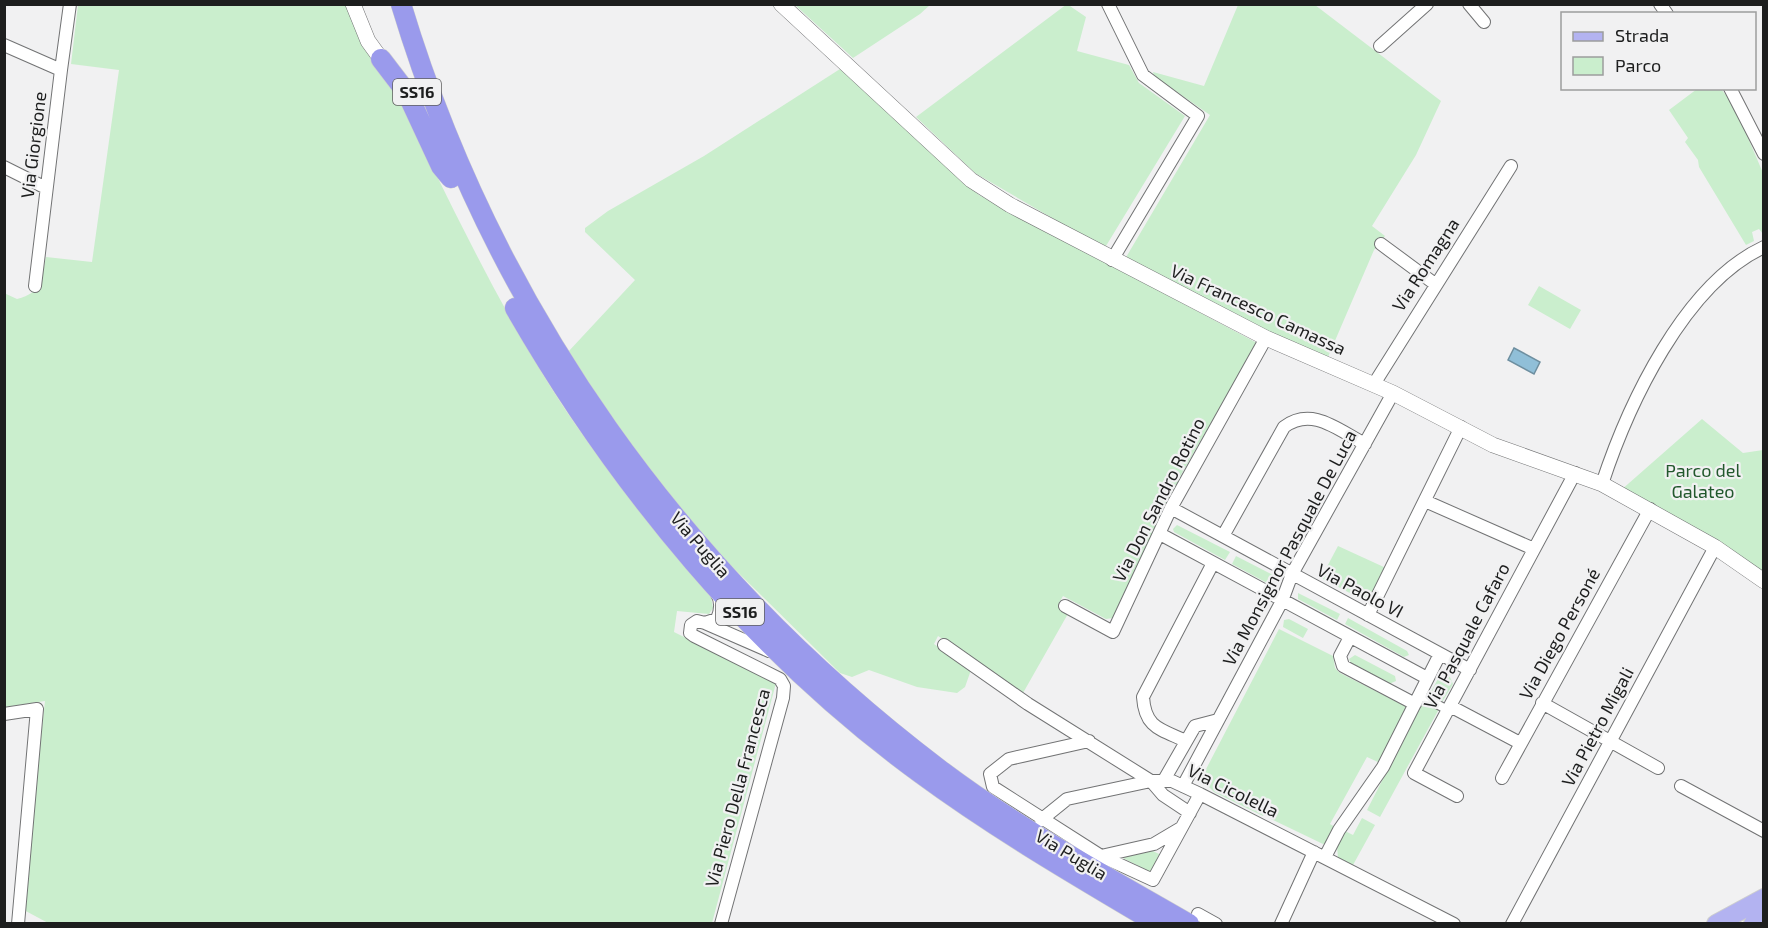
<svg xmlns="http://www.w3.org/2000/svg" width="1768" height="928" viewBox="0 0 1768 928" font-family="'Exo 2',sans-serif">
<rect width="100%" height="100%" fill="#f1f1f2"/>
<path fill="#caeecd" d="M 1067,4 L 1086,17 L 1077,51 L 1129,65 L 1139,83 L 1185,116 L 1106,246 L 1076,232 L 975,173 L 916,117 Z
M 78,5 L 347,5 C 355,31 365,57 387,75 C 437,175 484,277 542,373 C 590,453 652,525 711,597 L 713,608 L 709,614 L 677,611 L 674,632 L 776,683 L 712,923 L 50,924 L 22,909 L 45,701 L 5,707 L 4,293 L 17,299 C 43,292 41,281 46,257 L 92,262 L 119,70 L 71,64 Z
M 795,5 L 930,5 L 920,14 L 853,58 Z
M 1238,5 L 1315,5 L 1441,101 L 1416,155 L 1372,226 L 1385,236 L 1374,250 L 1328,357 L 1259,327 L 1125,259 L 1210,115 L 1154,76 L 1153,72 L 1204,86 Z
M 840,69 L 979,195 L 1257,343 L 1182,473 L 1113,618 L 1106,619 L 1063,596 L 1058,605 L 1069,612 L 1023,693 L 938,636 L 934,644 L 971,670 L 965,687 L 957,693 L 917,687 L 869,670 L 852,677 L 840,673 L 697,532 L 616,425 L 568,352 L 635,280 L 585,232 L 585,228 L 608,211 L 704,156 Z
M 1697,89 L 1721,89 L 1734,105 L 1763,173 L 1763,234 L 1759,229 L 1752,232 L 1754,241 L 1746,245 L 1699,167 L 1698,160 L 1685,142 L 1688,138 L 1669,110 Z
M 1539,286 L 1581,310 L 1570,329 L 1528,305 Z
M 1702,419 L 1743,453 L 1763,450 L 1763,575 L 1620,491 Z
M 1177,525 L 1230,552 L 1225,560 L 1174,532 L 1173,529 Z
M 1338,546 L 1386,568 L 1369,603 L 1321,578 Z
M 1236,556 L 1275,576 L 1274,584 L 1269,584 L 1232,564 Z
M 1298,593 L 1340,614 L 1337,620 L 1298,599 Z
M 1348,618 L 1407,651 L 1409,655 L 1404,657 L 1345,624 Z
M 1289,619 L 1308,629 L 1303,638 L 1283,627 L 1284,620 Z
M 1279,629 L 1333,656 L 1335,668 L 1340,673 L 1407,707 L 1380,763 L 1367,757 L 1330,824 L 1335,827 L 1327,843 L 1323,844 L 1271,819 L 1277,806 L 1270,803 L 1263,816 L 1214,792 L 1209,787 L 1204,773 Z
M 1355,655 L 1395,676 L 1396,681 L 1389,684 L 1351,663 L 1349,659 Z
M 1444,675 L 1450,677 L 1453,684 L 1441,704 L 1428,697 L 1439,677 Z
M 1423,701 L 1439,709 L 1380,817 L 1367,810 Z
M 1362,818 L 1375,825 L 1353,865 L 1338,858 L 1337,846 L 1345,831 L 1353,835 Z
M 1151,850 L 1161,855 L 1152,873 L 1121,857 Z"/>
<path fill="#90bfd8" stroke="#6e8fa0" stroke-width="1.5" d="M 1514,348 L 1540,362 L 1534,374 L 1508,360 Z"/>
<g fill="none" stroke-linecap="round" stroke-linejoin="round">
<defs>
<path id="pedestrian" d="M 1419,695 L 1448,710"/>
<path id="minor" d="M 1108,4 L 1143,75 L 1198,116 L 1112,260
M 1469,4 L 1484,22
M 1660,4 L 1667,14
M 4,45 L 61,70 L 35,286
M 1380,46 L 1427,4
M 61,70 L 70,4
M 1730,88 L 1764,154
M 4,167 L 46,188
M 1381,244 L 1435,284
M 1374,384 L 1511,166
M 1602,484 C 1628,405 1684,284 1764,247
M 1425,501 L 1534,549
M 1171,508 L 1470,670
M 1160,534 L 1427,678
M 1223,536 L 1284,427 C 1312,406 1338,430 1365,444
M 1065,606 L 1113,632 L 1171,508 L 1266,338
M 1368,615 L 1461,427
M 705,623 L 717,619 C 721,610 722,601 716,592
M 1350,637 L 1340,656 L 1343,666 L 1415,704
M 944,645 L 1028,704 L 1151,781 L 1172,781 L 1200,794 L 1454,924
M 1542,703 L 1658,768
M 1450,706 L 1520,743
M 4,714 L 37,709 L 18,924
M 1089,741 L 1009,759 L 990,774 L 993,787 L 1101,856 L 1153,880 L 1200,794
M 1186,741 C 1160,729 1145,728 1143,697 L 1213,563
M 1502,778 L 1650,509
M 1164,780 L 1195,726 L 1218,720
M 1183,786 L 1282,601 L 1292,574 L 1393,393
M 1681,786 L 1764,831
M 1457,796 L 1414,773 L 1575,473
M 1041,820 L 1067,799 L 1151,781 L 1163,795 L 1190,813
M 1101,856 L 1154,844 L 1181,828
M 1325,857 L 1339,830 L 1383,767 L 1440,654
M 1198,914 L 1216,924
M 721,924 L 783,698 L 784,686 L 780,679 L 694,636 L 690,633 L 691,625 L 697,621 L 705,623 L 769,651
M 1281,924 L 1314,852
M 1512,924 L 1715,547"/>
<path id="tertiary" d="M 353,4 L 368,41 L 381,59
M 781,4 L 971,180 L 1010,205 L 1266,338 L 1393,393 L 1493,445 L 1602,484 L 1715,547 L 1764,581"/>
<path id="primary" d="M 1716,924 L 1764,898
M 1753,924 L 1764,918"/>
<path id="trunk" d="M 401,4 C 494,313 682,574 939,769 C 1017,828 1104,875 1189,924
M 381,59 L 407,93 L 441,166 L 451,178
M 515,308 C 618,487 753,651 920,773 C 996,829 1077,876 1158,924"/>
</defs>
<use href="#pedestrian" stroke="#727374" stroke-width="10"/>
<use href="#minor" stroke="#727374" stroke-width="14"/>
<use href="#tertiary" stroke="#727374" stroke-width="16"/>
<use href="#primary" stroke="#cdcece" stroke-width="20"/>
<use href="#trunk" stroke="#cdcece" stroke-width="21"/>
<use href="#pedestrian" stroke="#fff" stroke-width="8"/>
<use href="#minor" stroke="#fff" stroke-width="12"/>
<use href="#tertiary" stroke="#fff" stroke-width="15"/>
<use href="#primary" stroke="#b3b3f1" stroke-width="18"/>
<use href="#trunk" stroke="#9a9aec" stroke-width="20"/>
</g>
<g text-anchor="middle" stroke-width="4.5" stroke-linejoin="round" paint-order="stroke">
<g fill="#f1f1f2" stroke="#5d5d5e" stroke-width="1.5">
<rect x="393" y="79" width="48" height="26" rx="4.5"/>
<rect x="716" y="599" width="48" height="26" rx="4.5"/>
</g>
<g font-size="16" font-weight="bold" fill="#1d1e1e">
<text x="417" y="98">SS16</text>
<text x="740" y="618">SS16</text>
</g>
<g font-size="18" fill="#1d1e1e" stroke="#f1f1f2">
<text transform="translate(34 145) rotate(-83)" y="6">Via Giorgione</text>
<text transform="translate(1426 265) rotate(-57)" y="6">Via Romagna</text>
<text transform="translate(1258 310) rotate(25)" y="6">Via Francesco Camassa</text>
<text transform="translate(1159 500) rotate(-63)" y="6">Via Don Sandro Rotino</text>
<text transform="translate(700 545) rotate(49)" y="6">Via Puglia</text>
<text transform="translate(1290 548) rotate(-62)" y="6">Via Monsignor Pasquale De Luca</text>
<text transform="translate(1360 591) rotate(28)" y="6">Via Paolo VI</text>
<text transform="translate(1560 634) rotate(-61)" y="6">Via Diego Personé</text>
<text transform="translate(1467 636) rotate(-62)" y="6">Via Pasquale Cafaro</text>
<text transform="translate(1598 727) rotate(-62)" y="6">Via Pietro Migali</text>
<text transform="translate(738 788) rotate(-75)" y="6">Via Piero Della Francesca</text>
<text transform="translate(1233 791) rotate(26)" y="6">Via Cicolella</text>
<text transform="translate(1071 855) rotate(31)" y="6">Via Puglia</text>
</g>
<g font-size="18" fill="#22582d" stroke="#f1f1f2">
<text x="1703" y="477">Parco del<tspan x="1703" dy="21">Galateo</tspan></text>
</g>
</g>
<rect width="1768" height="928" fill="none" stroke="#1d1e1e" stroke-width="12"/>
<rect x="1561" y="12" width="195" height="78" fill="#f1f1f2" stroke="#9c9d9d" stroke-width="1.5"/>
<rect x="1573" y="32" width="30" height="9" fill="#b3b3f1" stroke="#9c9d9d" stroke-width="1.5"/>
<text x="1615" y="42" font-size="18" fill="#1d1e1e">Strada</text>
<rect x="1573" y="57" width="30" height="18" fill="#caeecd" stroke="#9c9d9d" stroke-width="1.5"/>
<text x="1615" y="72" font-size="18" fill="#1d1e1e">Parco</text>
</svg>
